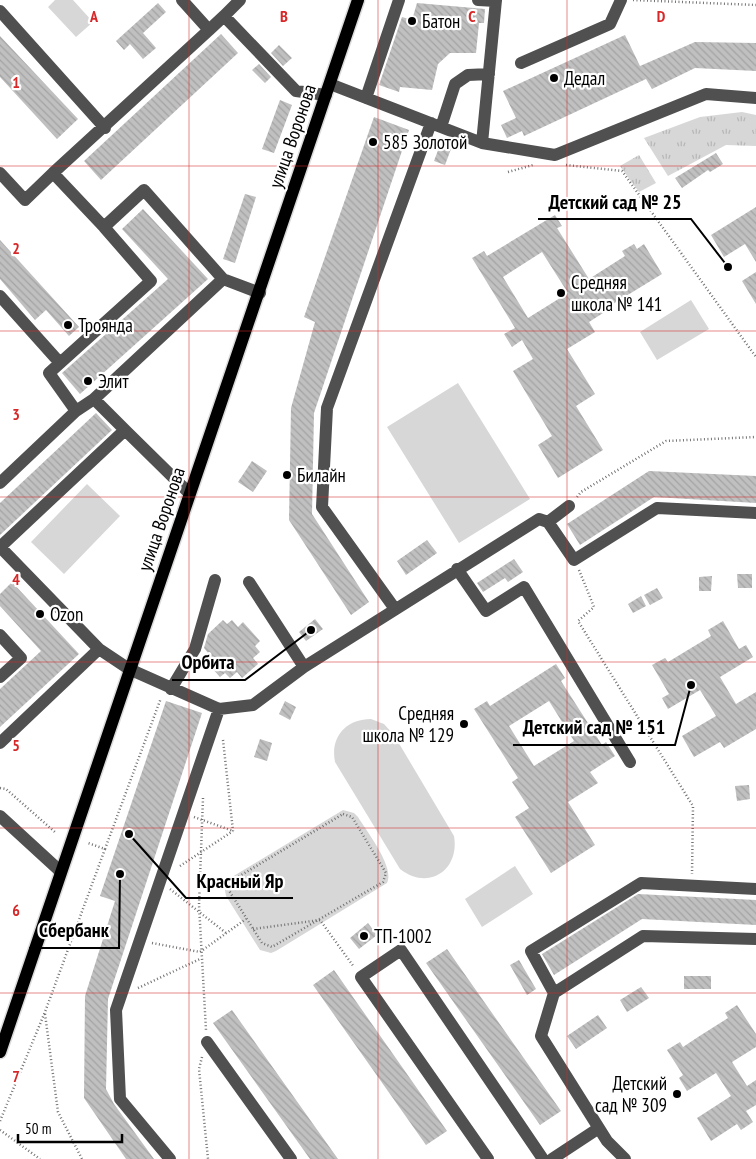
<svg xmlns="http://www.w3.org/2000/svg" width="756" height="1159" viewBox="0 0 756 1159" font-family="'PT Sans Narrow',sans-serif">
<defs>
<pattern id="grass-tufts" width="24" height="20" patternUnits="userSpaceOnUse" patternTransform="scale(1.25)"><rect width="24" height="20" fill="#d7d7d7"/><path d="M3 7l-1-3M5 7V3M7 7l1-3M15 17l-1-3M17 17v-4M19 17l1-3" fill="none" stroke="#b7b7b7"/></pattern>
<pattern id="building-back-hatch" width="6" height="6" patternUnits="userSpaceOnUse" patternTransform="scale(1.25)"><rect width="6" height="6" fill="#c0c0c0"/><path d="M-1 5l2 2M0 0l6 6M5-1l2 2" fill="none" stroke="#a3a3a3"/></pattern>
</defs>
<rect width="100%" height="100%" fill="#fff"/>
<path fill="url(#grass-tufts)" d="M 742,112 L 756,115 L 756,146 L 726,145 L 668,176 L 644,138 L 700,117 Z
M 639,155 L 656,183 L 639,192 L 620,166 Z"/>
<path fill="#d7d7d7" d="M 55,0 L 73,0 L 93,22 L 76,37 L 48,7 Z
M 691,300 L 709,329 L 657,360 L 640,332 Z
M 458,383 L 530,499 L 459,543 L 387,427 Z
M 87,484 L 120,516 L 64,574 L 31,542 Z
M 371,719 L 384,724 L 394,735 L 454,836 C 460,871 428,891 400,869 L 335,762 C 330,737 346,719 371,719 Z
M 343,810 L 354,813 L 358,817 C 367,832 395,867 387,883 L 276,951 L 271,953 L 260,950 L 226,896 L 224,885 L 227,880 Z
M 515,866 L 533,894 L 482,927 L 465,899 Z"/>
<path fill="url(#building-back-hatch)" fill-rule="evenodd" d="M 158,3 L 166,12 L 143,33 L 156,48 L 143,59 L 130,44 L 124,50 L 116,41 Z
M 417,3 L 485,9 L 484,23 L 479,23 L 476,53 L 450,53 L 438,64 L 432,90 L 400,87 L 399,92 L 379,85 L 402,17 L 412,20 Z
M 221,34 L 238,53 L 101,180 L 84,161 Z
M 625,35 L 640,66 L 695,42 L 756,43 L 756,71 L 695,68 L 652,89 L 646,79 L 524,136 L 522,131 L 507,138 L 501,125 L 516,118 L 503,91 Z
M 0,36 L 78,119 L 57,139 L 0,77 Z
M 279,45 L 292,58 L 283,66 L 271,53 Z
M 259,64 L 271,77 L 265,83 L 252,70 Z
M 280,100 L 292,105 L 274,153 L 262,149 Z
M 374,117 L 409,130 L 314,413 L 312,514 L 369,602 L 351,615 L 289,520 L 291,408 L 315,322 L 304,317 Z
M 440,145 L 451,149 L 445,165 L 434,161 Z
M 716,153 L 723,164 L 710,172 L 708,170 L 682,188 L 675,178 Z
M 245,194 L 256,197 L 235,263 L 223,259 Z
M 756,207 L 756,262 L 745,244 L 724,257 L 711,235 Z
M 143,209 L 208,279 L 80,394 L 62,373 L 168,279 L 122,229 Z
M 555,215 L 562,226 L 557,228 L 589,279 L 625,256 L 622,251 L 634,244 L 637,249 L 644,244 L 662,274 L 613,304 L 614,306 L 589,322 L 595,332 L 567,349 L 595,394 L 576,406 L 603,450 L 558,478 L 538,445 L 552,436 L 513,371 L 533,359 L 522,340 L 512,347 L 504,334 L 515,328 L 472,258 L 484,251 L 487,256 ZM 542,252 L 568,293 L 528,318 L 503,277 Z
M 0,240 L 79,327 L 69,336 L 46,310 L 35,320 L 0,279 Z
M 756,272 L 756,304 L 742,281 Z
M 96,413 L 112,430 L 0,535 L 0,503 Z
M 252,461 L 267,471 L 253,492 L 238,482 Z
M 649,471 L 756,476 L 756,503 L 654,497 L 580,545 L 567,524 Z
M 427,540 L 437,553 L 406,575 L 397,561 Z
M 514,559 L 523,572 L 508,582 L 505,578 L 483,592 L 477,583 Z
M 737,574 L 752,574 L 752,588 L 738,588 Z
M 712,576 L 711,591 L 699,591 L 699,577 Z
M 12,582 L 79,654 L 0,727 L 0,689 L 41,651 L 0,606 L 0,594 Z
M 657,588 L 663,598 L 650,605 L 644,595 Z
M 641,596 L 646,606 L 633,613 L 628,604 Z
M 315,619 L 323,629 L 306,641 L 299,632 Z
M 223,620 L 227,624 L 232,620 L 238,627 L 243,622 L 260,641 L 255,646 L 260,652 L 253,658 L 258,664 L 242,678 L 237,672 L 230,678 L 225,673 L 220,677 L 203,658 L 208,653 L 204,648 L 208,634 Z
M 723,621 L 739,649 L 746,645 L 753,657 L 720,677 L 736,704 L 756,692 L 756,729 L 724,748 L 720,742 L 694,757 L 682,736 L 716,716 L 700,690 L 668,709 L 662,698 L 669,694 L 652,665 L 665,658 L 668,662 L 711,636 L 708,630 Z
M 556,664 L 565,678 L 561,681 L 602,745 L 606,742 L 615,756 L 590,772 L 598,783 L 568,802 L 595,845 L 551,873 L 515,817 L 529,808 L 512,782 L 518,778 L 474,709 L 487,701 L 490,706 ZM 549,701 L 574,741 L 534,766 L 509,726 Z
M 166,701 L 202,713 L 108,999 L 106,1089 L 114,1104 L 154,1159 L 126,1159 L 84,1098 L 85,996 L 115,901 L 100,896 Z
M 285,701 L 296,707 L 290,720 L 279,714 Z
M 260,739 L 272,743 L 267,761 L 254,757 Z
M 749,785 L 750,799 L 737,801 L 735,786 Z
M 638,894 L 756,900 L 756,925 L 642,919 L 554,975 L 542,954 Z
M 368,923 L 377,935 L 359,949 L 350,938 Z
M 447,949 L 561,1111 L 540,1125 L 426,963 Z
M 519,960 L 536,989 L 527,995 L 510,965 Z
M 334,970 L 447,1131 L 426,1145 L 313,985 Z
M 684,976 L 711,976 L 711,989 L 684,989 Z
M 641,987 L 649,998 L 627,1012 L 620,1000 Z
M 737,1005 L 756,1034 L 756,1047 L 732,1062 L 747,1086 L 756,1080 L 756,1105 L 746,1111 L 753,1122 L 741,1130 L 737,1124 L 711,1141 L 697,1118 L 731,1096 L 716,1073 L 687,1091 L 679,1078 L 683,1075 L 667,1050 L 680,1042 L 683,1047 L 698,1037 L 728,1018 L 725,1013 Z
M 232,1010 L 338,1159 L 310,1159 L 213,1023 Z
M 598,1015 L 607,1028 L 576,1049 L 567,1036 Z"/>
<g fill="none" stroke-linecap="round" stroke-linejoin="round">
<defs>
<path id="major" d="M 0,1052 L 358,0"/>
</defs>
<use href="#major" stroke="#dbdbdb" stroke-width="15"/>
<path stroke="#727272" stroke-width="2.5" stroke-dasharray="1 2.5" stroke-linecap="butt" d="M 633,0 L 756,5
M 566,165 L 622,171 L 756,357
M 508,172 L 533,165
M 577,497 L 581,492 L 666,441 L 756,437
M 579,570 L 594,607 L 578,621 L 693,806 L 692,874
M 223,740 L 233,831
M 0,788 L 6,789 L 56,833
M 203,798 L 199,905 L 206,1030
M 343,814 L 352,817 L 386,873 L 383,882 L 272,947 L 262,943 L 228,889 L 233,880 Z
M 194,817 L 233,831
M 105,849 L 161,698
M 180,866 L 233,831
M 170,889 L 226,933
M 253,929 L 320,920 L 354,967
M 152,943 L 200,952 L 246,919
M 138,988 L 200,959
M 45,1014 L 58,1112 L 82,1159
M 202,1057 L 199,1069 L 208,1159
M 0,1121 L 45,1012 L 105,849 L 88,843
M 0,1130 L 40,1159"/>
<path stroke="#505050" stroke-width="12" d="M 478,0 L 496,1
M 0,11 L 105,128
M 224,16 L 240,0
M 209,30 L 224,16 L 296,91 L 326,95
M 521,63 L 610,24 L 621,0
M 330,84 L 482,143 L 555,155 L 706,94 L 756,98
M 366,98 L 399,0
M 441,127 L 455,84 L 468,75 L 489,74
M 482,143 L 496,0
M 0,173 L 25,200 L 53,173
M 104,227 L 53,173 L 209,30 L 182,0
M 223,279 L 260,293
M 0,296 L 60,363
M 76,411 L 94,399 L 125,430
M 0,483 L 76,411 L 49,373 L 151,281 L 104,227 L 144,190 L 223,279 L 94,399
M 548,522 L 569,506
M 0,547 L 125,430 L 189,493
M 457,569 L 486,611 L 524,587 L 630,762
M 249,582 L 304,667
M 395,609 L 322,507 L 327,408 L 431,123
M 0,635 L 21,658 L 0,677
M 99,649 L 129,669 L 219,709 L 253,705 L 304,667 L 539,519 L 548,522 L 574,560 L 657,508 L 756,513
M 171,689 L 195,649 L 215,580
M 0,743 L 99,649 L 0,547
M 0,816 L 60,871
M 756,889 L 641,883 L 531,951 L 554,993 L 643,936 L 756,939
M 554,993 L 541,1036 L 607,1141 L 625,1159
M 207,1042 L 291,1159
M 170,1159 L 120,1099 L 116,1010 L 219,709
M 488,1159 L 361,977 L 401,950 L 543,1159
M 552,1159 L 599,1128"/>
<use href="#major" stroke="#000" stroke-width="12"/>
</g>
<path fill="none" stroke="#d62828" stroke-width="1" stroke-opacity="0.55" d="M 189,0 L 189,1159M 378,0 L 378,1159M 567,0 L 567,1159M 0,166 L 756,166M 0,331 L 756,331M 0,497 L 756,497M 0,662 L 756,662M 0,828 L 756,828M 0,993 L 756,993"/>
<g fill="#000" stroke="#fff" stroke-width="2">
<circle cx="412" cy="21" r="5"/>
<circle cx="554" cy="78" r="5"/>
<circle cx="373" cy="142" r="5"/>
<circle cx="561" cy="293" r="5"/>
<circle cx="68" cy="325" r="5"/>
<circle cx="88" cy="381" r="5"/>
<circle cx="287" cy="475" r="5"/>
<circle cx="40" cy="614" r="5"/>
<circle cx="464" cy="724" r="5"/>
<circle cx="364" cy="936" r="5"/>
<circle cx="677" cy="1094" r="5"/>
</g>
<g text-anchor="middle" stroke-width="4.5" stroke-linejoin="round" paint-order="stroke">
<g font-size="19" fill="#000" stroke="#fff" text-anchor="start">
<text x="422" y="28">Батон</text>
<text x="564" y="85">Дедал</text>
<text x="383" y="149">585 Золотой</text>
<text x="571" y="289">Средняя<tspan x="571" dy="22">школа № 141</tspan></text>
<text x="78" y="332">Троянда</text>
<text x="98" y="388">Элит</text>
<text x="297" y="482">Билайн</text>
<text x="50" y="621">Ozon</text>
<text x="454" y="720" text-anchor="end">Средняя<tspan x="454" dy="22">школа № 129</tspan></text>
<text x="374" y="943">ТП-1002</text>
<text x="667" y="1090" text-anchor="end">Детский<tspan x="667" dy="22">сад № 309</tspan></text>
</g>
<g font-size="19" fill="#000" stroke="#fff">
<text transform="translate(292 136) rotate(-71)" y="7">улица Воронова</text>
<text transform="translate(161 519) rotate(-71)" y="7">улица Воронова</text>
</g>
</g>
<g font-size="16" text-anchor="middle" font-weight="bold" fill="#d62828" stroke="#fff" stroke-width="4.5" stroke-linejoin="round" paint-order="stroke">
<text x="94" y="22">A</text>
<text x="284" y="22">B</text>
<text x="472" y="22">C</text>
<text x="661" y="22">D</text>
<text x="16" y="88">1</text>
<text x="16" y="254">2</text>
<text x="16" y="420">3</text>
<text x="16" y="585">4</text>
<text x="16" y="751">5</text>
<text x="16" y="916">6</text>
<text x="16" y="1082">7</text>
</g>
<path fill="none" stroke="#000" stroke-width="2" d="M728 267L691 219H538M311 630L245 680H172M691 685L675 745H513M129 834L186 898H293M120 874L119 948H29"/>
<g fill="#000" stroke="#fff" stroke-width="2">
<circle cx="728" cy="267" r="5"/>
<circle cx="311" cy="630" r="5"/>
<circle cx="691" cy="685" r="5"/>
<circle cx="129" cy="834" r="5"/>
<circle cx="120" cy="874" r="5"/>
</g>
<g font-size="20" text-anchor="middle" font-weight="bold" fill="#000" stroke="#fff" stroke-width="4.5" stroke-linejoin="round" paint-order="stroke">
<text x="615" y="209">Детский сад № 25</text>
<text x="208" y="669">Орбита</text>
<text x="594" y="734">Детский сад № 151</text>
<text x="240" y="888">Красный Яр</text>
<text x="74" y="937">Сбербанк</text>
</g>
<path d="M18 1134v8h104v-8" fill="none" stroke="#000000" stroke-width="2.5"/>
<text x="25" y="1134" font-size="15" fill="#000000" stroke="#ffffff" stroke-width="4" paint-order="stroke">50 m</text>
</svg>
